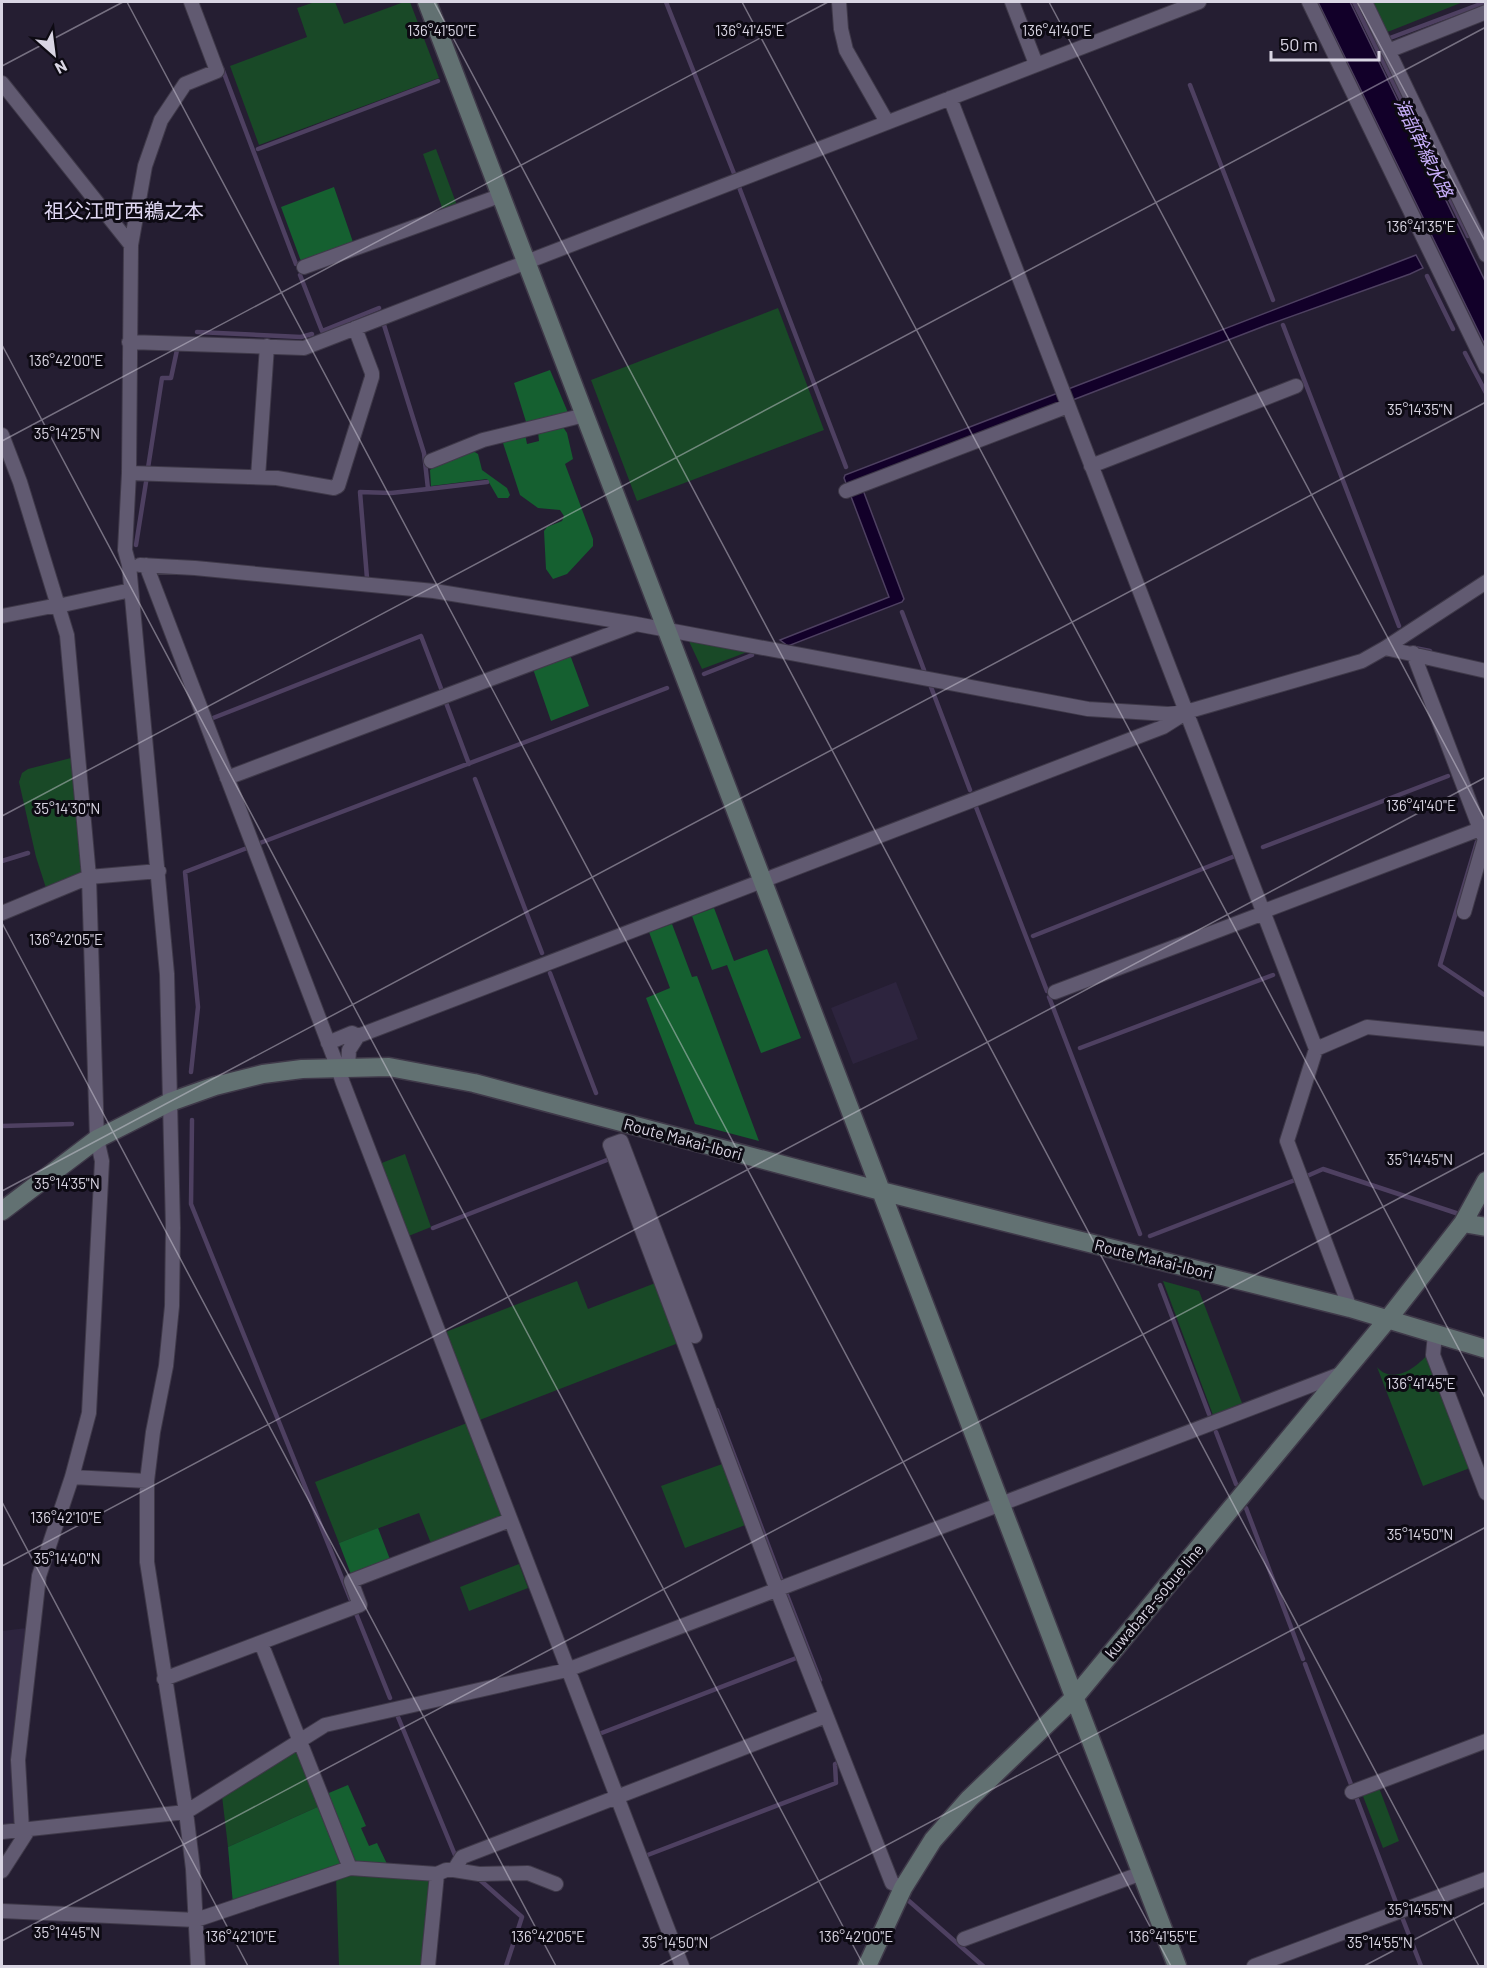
<svg xmlns="http://www.w3.org/2000/svg" width="1487" height="1968" viewBox="0 0 1487 1968" font-family="Barlow,'Noto Sans JP',sans-serif">
<rect width="100%" height="100%" fill="#251e32"/>
<path fill="#2d243e" d="M 896,982 L 918,1039 L 853,1064 L 831,1008 Z
M 27,1628 L 15,1822 L 11,1825 L 2,1826 L 2,1631 Z"/>
<path fill="#194927" d="M 315,2 L 335,2 L 344,24 L 404,2 L 410,2 L 439,78 L 259,145 L 230,66 L 307,37 L 297,8 Z
M 1370,2 L 1463,2 L 1385,33 Z
M 436,149 L 458,208 L 444,213 L 423,154 Z
M 778,308 L 824,430 L 637,501 L 591,380 Z
M 687,637 L 750,651 L 702,669 Z
M 71,758 L 74,758 L 82,871 L 80,875 L 46,888 L 36,857 L 19,782 L 22,773 L 28,769 Z
M 405,1154 L 431,1227 L 406,1237 L 379,1164 Z
M 577,1281 L 588,1309 L 658,1282 L 681,1342 L 477,1421 L 443,1333 Z
M 1163,1281 L 1199,1291 L 1242,1403 L 1213,1415 Z
M 1427,1355 L 1470,1468 L 1423,1486 L 1377,1367 C 1392,1385 1416,1368 1427,1355 Z
M 467,1423 L 504,1519 L 432,1546 L 419,1513 L 339,1543 L 315,1482 Z
M 725,1463 L 748,1524 L 685,1548 L 661,1486 Z
M 519,1564 L 528,1588 L 469,1611 L 460,1587 Z
M 298,1748 L 322,1805 L 228,1847 L 222,1796 Z
M 1378,1785 L 1399,1841 L 1383,1848 L 1361,1791 Z
M 356,1871 L 428,1879 L 433,1884 L 423,1966 L 339,1966 L 336,1876 Z"/>
<path fill="#156030" d="M 334,187 L 354,245 L 302,264 L 281,207 Z
M 550,370 L 569,415 L 527,425 L 514,383 Z
M 563,427 L 567,433 L 573,459 L 565,464 L 593,539 L 593,546 L 567,574 L 553,579 L 546,569 L 544,531 L 547,527 L 562,521 L 564,516 L 560,510 L 538,508 L 520,495 L 503,443 L 504,440 L 525,434 L 527,444 L 539,441 L 538,432 Z
M 473,451 L 478,454 L 482,470 L 507,488 L 510,495 L 508,498 L 498,498 L 487,479 L 431,486 L 430,470 L 437,464 Z
M 569,652 L 589,706 L 551,721 L 532,666 Z
M 714,908 L 734,961 L 767,949 L 801,1038 L 761,1053 L 727,965 L 712,970 L 692,916 Z
M 672,924 L 692,977 L 697,976 L 759,1141 L 695,1124 L 646,998 L 670,988 L 649,932 Z
M 378,1528 L 391,1562 L 352,1577 L 339,1543 Z
M 348,1785 L 366,1826 L 361,1828 L 369,1846 L 377,1843 L 388,1866 L 352,1864 L 324,1795 Z
M 322,1805 L 345,1863 L 233,1904 L 228,1847 Z"/>
<path fill="#120029" stroke="#4e4061" stroke-width="1.5" d="M 1318,2 L 1350,2 L 1485,281 L 1485,345 Z
M 1416,255 L 1423,268 L 1410,274 L 1267,325 L 860,482 L 904,599 L 902,602 L 788,646 L 780,640 L 889,597 L 844,478 L 845,475 Z"/>
<g fill="none" stroke-linecap="round" stroke-linejoin="round">
<path stroke="#4e4061" stroke-width="4.5" d="M 666,2 L 735,176
M 1354,2 L 1468,236
M 1390,38 L 1486,2
M 222,68 L 296,264
M 1190,85 L 1273,300
M 258,149 L 438,81
M 739,187 L 846,467
M 300,275 L 322,331 L 379,308
M 1427,276 L 1453,329
M 1283,325 L 1399,626
M 197,332 L 301,337 L 312,334
M 1465,353 L 1486,393
M 148,468 L 162,378 L 171,378 L 177,350
M 428,489 L 487,482
M 136,545 L 147,476
M 367,578 L 360,492 L 391,493 L 428,489 L 424,453 L 384,325
M 902,612 L 924,670
M 421,636 L 442,691
M 1415,648 L 1430,651
M 704,674 L 752,655
M 931,687 L 970,790
M 445,700 L 469,764
M 213,718 L 421,636
M 475,779 L 542,953
M 976,807 L 1047,991
M 1477,842 L 1440,965 L 1486,996
M 260,843 L 667,688
M 1263,847 L 1448,776
M 2,861 L 28,853
M 1033,936 L 1235,856
M 550,973 L 596,1093
M 1049,997 L 1140,1234
M 1080,1048 L 1273,975
M 191,1072 L 198,1007 L 185,872 L 247,848
M 192,1120 L 191,1204 L 352,1603
M 2,1126 L 72,1124
M 1307,1176 L 1323,1169 L 1459,1214
M 433,1228 L 607,1160
M 1150,1236 L 1295,1180
M 1160,1285 L 1209,1414
M 717,1410 L 781,1579
M 1216,1432 L 1236,1484
M 1246,1508 L 1303,1659
M 787,1595 L 820,1680
M 355,1611 L 390,1698
M 1305,1664 L 1352,1787
M 398,1717 L 455,1855
M 599,1734 L 799,1657
M 1355,1794 L 1397,1905
M 645,1856 L 836,1783 L 835,1764 L 840,1762
M 480,1880 L 522,1917 L 506,1966
M 909,1901 L 983,1966
M 1402,1917 L 1421,1966"/>
<defs>
<path id="street" d="M 191,2 L 217,71 L 185,84 L 161,120 L 145,166 L 131,245 L 129,473 L 125,550 L 129,565 L 167,974 L 173,1228 L 172,1306 L 166,1366 L 153,1432 L 147,1481 L 147,1562 L 186,1812 L 193,1869 L 198,1966
M 839,2 L 841,29 L 846,50 L 887,122
M 1012,2 L 1036,64
M 1309,2 L 1486,367
M 1365,2 L 1486,255
M 1388,51 L 1486,12
M 2,83 L 131,245
M 950,98 L 1316,1049 L 1287,1141 L 1350,1308
M 304,267 L 502,195
M 129,342 L 304,348 L 1199,2
M 2,435 L 20,482 L 67,635 L 89,877 L 97,1139 L 102,1161 L 89,1413 L 72,1477 L 39,1576 L 18,1760 L 22,1830
M 431,461 L 483,440 L 585,415
M 1091,466 L 1296,386
M 129,473 L 277,478 L 334,488 L 338,486 L 372,377 L 372,373 L 355,328
M 258,477 L 267,346
M 846,491 L 1068,406
M 140,565 L 195,568 L 434,591 L 636,624 L 1088,709 L 1168,714 L 1186,712 L 1362,661 L 1385,648 L 1486,582
M 146,565 L 338,1068 L 343,1083 L 682,1966
M 58,606 L 131,590
M 2,616 L 58,605
M 1385,648 L 1486,671
M 227,778 L 634,625
M 1264,911 L 1480,829 L 1413,653
M 1464,912 L 1485,839 L 1480,829 L 1486,825
M 2,913 L 89,877 L 159,871
M 1055,992 L 1264,913
M 328,1043 L 352,1033 L 358,1036
M 1316,1049 L 1367,1027 L 1486,1039
M 348,1068 L 349,1050 L 358,1036 L 1163,727 L 1182,715
M 1435,1334 L 1433,1355 L 1486,1493
M 695,1336 L 621,1141 L 610,1145 L 777,1590 L 892,1883 L 903,1888
M 72,1477 L 147,1481
M 261,1643 L 350,1868
M 164,1679 L 360,1605 L 351,1581 L 510,1520
M 1352,1792 L 1486,1741
M 2,1832 L 186,1812 L 325,1725 L 567,1670 L 1343,1373
M 454,1870 L 479,1874 L 528,1873 L 556,1884
M 2,1871 L 29,1829
M 437,1874 L 446,1870 L 454,1870 L 462,1857 L 826,1716
M 2,1911 L 196,1920 L 350,1868 L 437,1874 L 428,1966
M 964,1939 L 1142,1873
M 1254,1966 L 1486,1879"/>
<path id="secondary" d="M 427,2 L 1177,1966
M 2,1211 L 97,1139 L 170,1102 L 215,1086 L 263,1074 L 302,1069 L 389,1067 L 474,1083 L 881,1191 L 1350,1308 L 1486,1349
M 1463,1223 L 1486,1227
M 867,1966 L 903,1888 L 933,1840 L 969,1799 L 1074,1698 L 1388,1319 L 1463,1223 L 1486,1181"/>
</defs>
<use href="#street" stroke="#3f3949" stroke-width="16"/>
<use href="#secondary" stroke="#3f3949" stroke-width="21"/>
<use href="#street" stroke="#615a71" stroke-width="14"/>
<use href="#secondary" stroke="#627172" stroke-width="18"/>
</g>
<path fill="none" stroke="#d9d5e3" stroke-width="1.5" stroke-opacity="0.45" d="M 127,2 L 1171,1966M 434,2 L 1479,1966M 742,2 L 1486,1400M 1049,2 L 1486,822M 1357,2 L 1486,243M 2,66 L 123,2M 2,345 L 864,1966M 2,441 L 828,2M 2,816 L 1486,27M 2,923 L 556,1966M 2,1191 L 1486,402M 2,1502 L 248,1966M 2,1566 L 1486,777M 2,1941 L 1486,1152M 659,1966 L 1486,1527M 1364,1966 L 1486,1902"/>
<g text-anchor="middle" stroke-width="6" stroke-linejoin="round" paint-order="stroke">
<g font-size="16" fill="#d9d5e3" stroke="#0d0a13">
<text transform="translate(683 1139) rotate(15)" y="6">Route Makai-Ibori</text>
<text transform="translate(1154 1259) rotate(14)" y="6">Route Makai-Ibori</text>
<text transform="translate(1154 1601) rotate(-50)" y="6">kuwabara-sobue line</text>
</g>
<g font-size="18" font-style="italic" fill="#c8affb" stroke="#0d0a13">
<text transform="translate(1423 148) rotate(64)" y="6">海部幹線水路</text>
</g>
<g font-size="20" fill="#e1d9f4" stroke="#0d0a13">
<text x="124" y="218">祖父江町西鵜之本</text>
</g>
</g>
<g font-size="15" text-anchor="middle" fill="#d9d5e3" stroke="#0d0a13" stroke-width="6" stroke-linejoin="round" paint-order="stroke">
<text x="442" y="36">136°41'50"E</text>
<text x="750" y="36">136°41'45"E</text>
<text x="1057" y="36">136°41'40"E</text>
<text x="1421" y="232">136°41'35"E</text>
<text x="66" y="366">136°42'00"E</text>
<text x="1420" y="415">35°14'35"N</text>
<text x="67" y="439">35°14'25"N</text>
<text x="1421" y="811">136°41'40"E</text>
<text x="67" y="814">35°14'30"N</text>
<text x="66" y="945">136°42'05"E</text>
<text x="1420" y="1165">35°14'45"N</text>
<text x="67" y="1189">35°14'35"N</text>
<text x="1421" y="1389">136°41'45"E</text>
<text x="66" y="1523">136°42'10"E</text>
<text x="1420" y="1540">35°14'50"N</text>
<text x="67" y="1564">35°14'40"N</text>
<text x="1420" y="1915">35°14'55"N</text>
<text x="67" y="1938">35°14'45"N</text>
<text x="241" y="1942">136°42'10"E</text>
<text x="548" y="1942">136°42'05"E</text>
<text x="856" y="1942">136°42'00"E</text>
<text x="1163" y="1942">136°41'55"E</text>
<text x="675" y="1948">35°14'50"N</text>
<text x="1380" y="1948">35°14'55"N</text>
</g>
<rect width="1487" height="1968" fill="none" stroke="#d9d5e3" stroke-width="6"/>
<g transform="translate(54 54) rotate(152)" stroke="#0d0a13" stroke-width="4.5" paint-order="stroke">
<path d="M0-4.5L10 22L0 15L-10 22Z" fill="#d9d5e3"/>
<text y="-9" font-size="16" font-weight="bold" text-anchor="middle" fill="#d9d5e3">N</text>
</g>
<path d="M1271 51v9h108v-9" fill="none" stroke="#d9d5e3" stroke-width="3"/>
<text x="1280" y="51" font-size="18" fill="#d9d5e3" stroke="#0d0a13" stroke-width="4.5" paint-order="stroke">50 m</text>
</svg>
